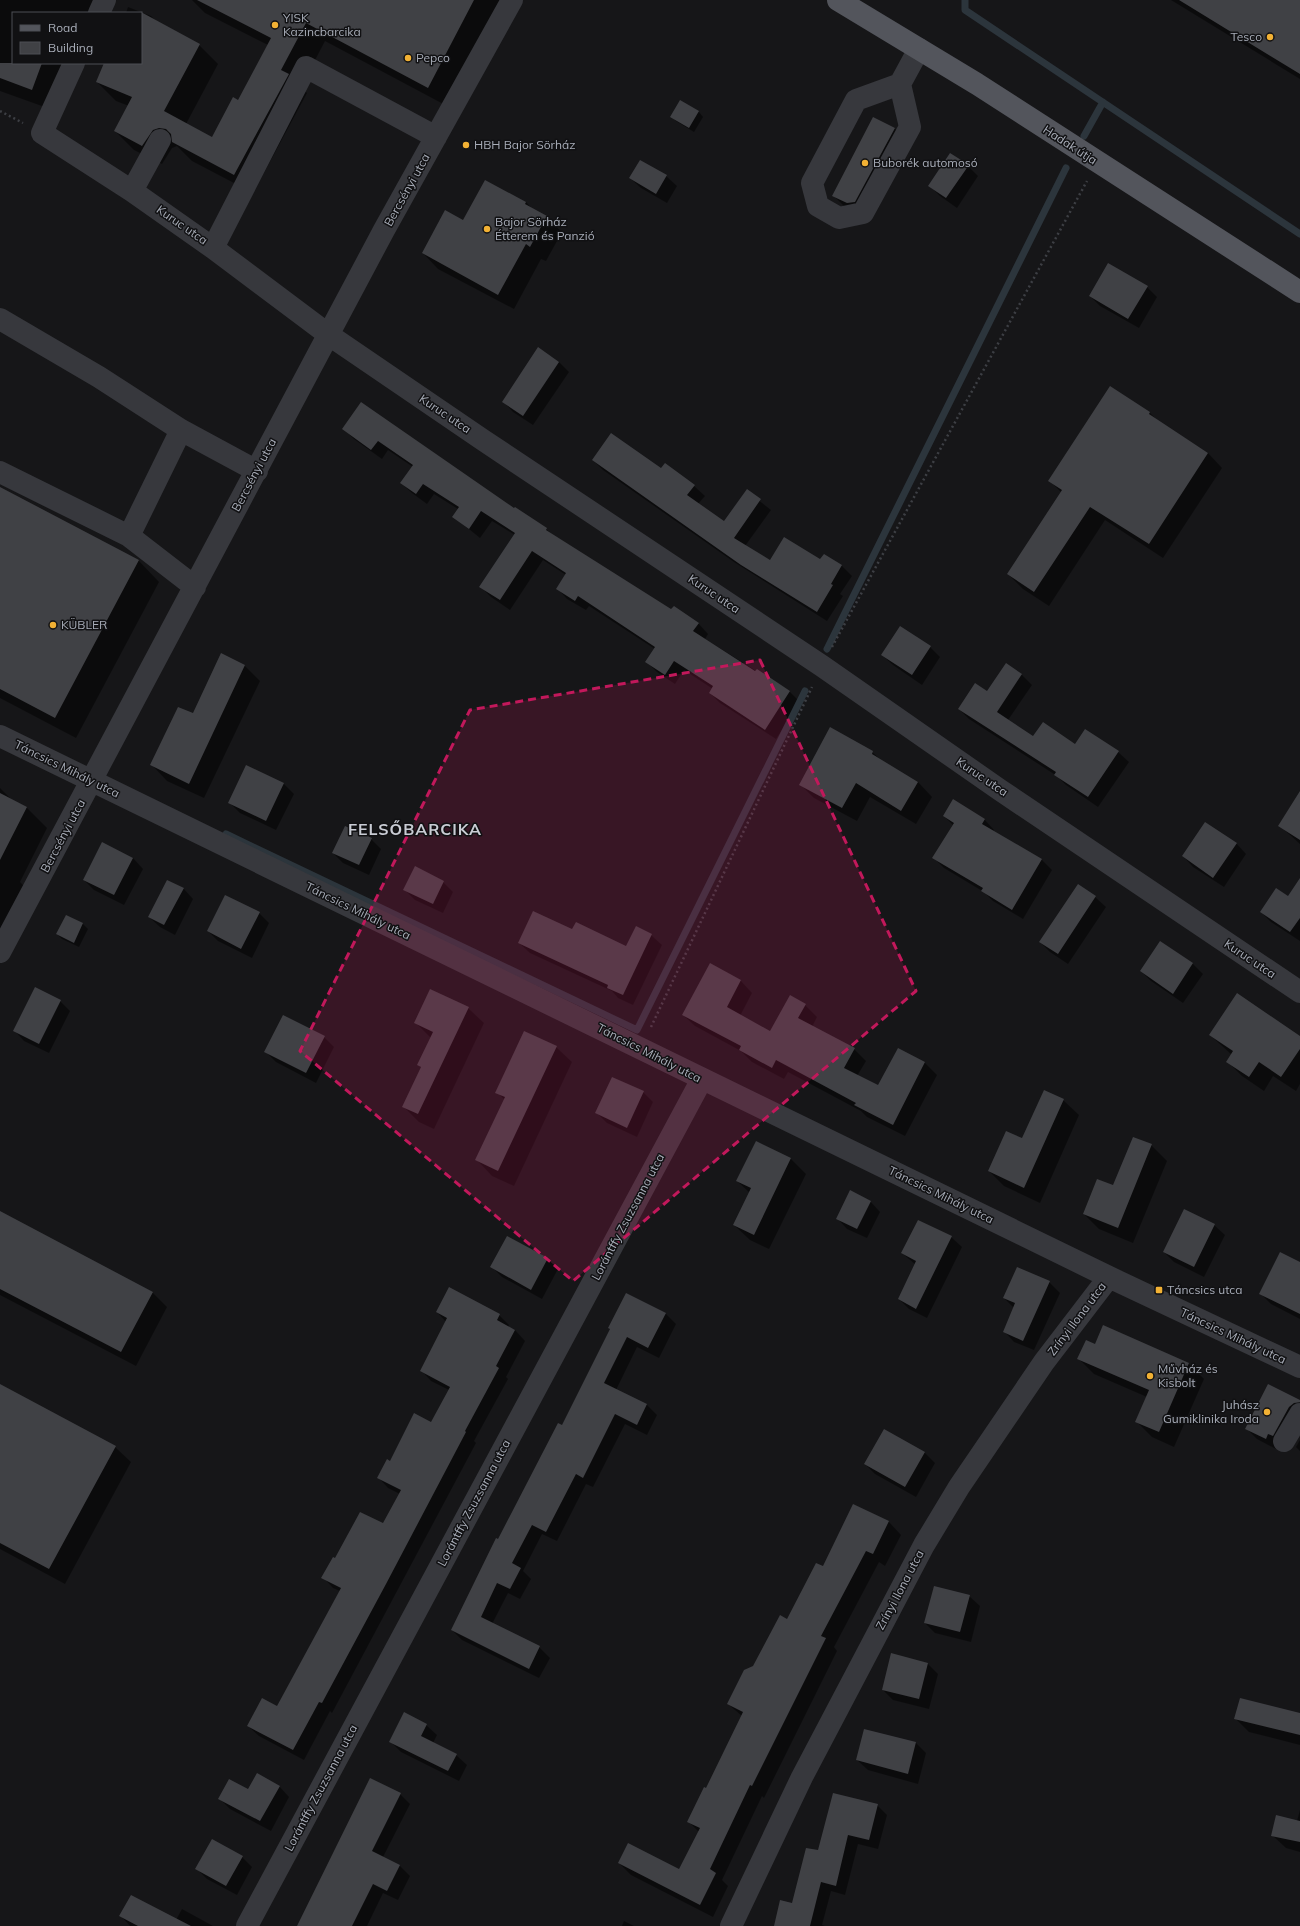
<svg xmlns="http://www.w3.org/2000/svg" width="1300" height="1926" viewBox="0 0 1300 1926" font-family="Mulish,sans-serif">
<rect width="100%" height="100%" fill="#161618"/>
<path fill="#0007" d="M 0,0 L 93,0 L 88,13 L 13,13 L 13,63 L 70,63 L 53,110 L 0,91 Z
M 192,0 L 503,0 L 447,106 L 325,41 L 301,87 L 307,93 L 253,193 L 192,161 L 177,146 L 172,148 L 162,164 L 134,150 L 115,131 L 129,106 L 116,101 L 97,82 L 105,63 L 141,63 L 141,13 L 126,13 L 128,7 L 151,16 L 157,22 L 199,45 L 218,64 L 186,124 L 213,138 L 239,101 L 268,45 L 205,13 Z
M 1171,0 L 1300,0 L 1300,79 Z
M 699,112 L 703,117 L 694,132 L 676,121 L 671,116 Z
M 874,118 L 895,129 L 905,139 L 865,212 L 844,206 L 834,196 Z
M 968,166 L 978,176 L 957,208 L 940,196 L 930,186 Z
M 666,176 L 677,186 L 667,203 L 641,188 L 630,178 Z
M 526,202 L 533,210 L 546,217 L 562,232 L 546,261 L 541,259 L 514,309 L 438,269 L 423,253 L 463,222 Z
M 1147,287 L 1157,297 L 1139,328 L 1100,306 L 1090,296 Z
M 559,362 L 569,372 L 533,425 L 513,412 L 503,401 Z
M 1111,387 L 1150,413 L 1158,421 L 1208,453 L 1222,468 L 1163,558 L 1105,520 L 1049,606 L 1023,589 L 1008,574 L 1062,493 L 1050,481 Z
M 362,404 L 514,510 L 546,529 L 556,538 L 672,611 L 698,623 L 708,634 L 705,639 L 790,692 L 800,702 L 776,739 L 720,703 L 710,693 L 713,689 L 684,670 L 675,684 L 657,672 L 647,662 L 655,649 L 589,606 L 586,610 L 567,599 L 557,588 L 566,575 L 543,560 L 510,610 L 491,597 L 481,587 L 515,535 L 492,521 L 480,538 L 453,516 L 458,509 L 434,494 L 427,504 L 412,493 L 401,483 L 413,467 L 388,450 L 382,459 L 354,439 L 344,429 Z
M 593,460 L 661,470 L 694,486 L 705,496 L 698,504 L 724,522 L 747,491 L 771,510 L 745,546 L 771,561 L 821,560 L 824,555 L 842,566 L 852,576 L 840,594 L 843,596 L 827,621 L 734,562 L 603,470 Z
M 0,488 L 139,561 L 159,582 L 76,738 L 0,698 Z
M 930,647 L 940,657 L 922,685 L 893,665 L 882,655 Z
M 244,665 L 260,681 L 204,798 L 167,781 L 152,765 L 193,715 Z
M 1006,665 L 1022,675 L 1032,685 L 1008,720 L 1033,738 L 1118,752 L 1129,762 L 1098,807 L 1066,785 L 1057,776 L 969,719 L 959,709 L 987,693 Z
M 872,752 L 882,761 L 918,782 L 932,797 L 916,824 L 870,797 L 857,821 L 814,798 L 800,784 Z
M 284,784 L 294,794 L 276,830 L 240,813 L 230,803 Z
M 0,788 L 13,801 L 27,808 L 47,828 L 20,882 L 26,888 L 0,938 Z
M 1300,793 L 1300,844 L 1279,825 Z
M 944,816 L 984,819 L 994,830 L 993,831 L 1042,860 L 1052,870 L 1023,919 L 993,901 L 984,892 L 944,868 L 934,858 L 953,825 Z
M 371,839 L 381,849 L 369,875 L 343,863 L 333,853 Z
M 1236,843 L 1246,854 L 1224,887 L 1193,867 L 1183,856 Z
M 133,858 L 143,869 L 124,905 L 94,890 L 84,880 Z
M 1300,880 L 1300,941 L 1271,922 L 1261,912 L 1289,897 Z
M 443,882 L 453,892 L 443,913 L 415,900 L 405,890 Z
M 1078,885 L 1095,897 L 1106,907 L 1068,964 L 1050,952 L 1040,942 Z
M 183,888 L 193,899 L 175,935 L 160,927 L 149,917 Z
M 259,913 L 269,923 L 252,958 L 218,941 L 208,931 Z
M 66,916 L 83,924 L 88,929 L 79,947 L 62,939 L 57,934 Z
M 573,931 L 627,947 L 651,935 L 662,945 L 633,1005 L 618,998 L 612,991 L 530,953 L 519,943 Z
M 1160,943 L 1193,964 L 1203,974 L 1183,1003 L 1151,981 L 1141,971 Z
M 710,965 L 741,981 L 752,993 L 740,1016 L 771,1033 L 805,1005 L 817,1017 L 812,1027 L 854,1049 L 866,1061 L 857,1076 L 878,1087 L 898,1049 L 925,1063 L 937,1075 L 905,1136 L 867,1117 L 861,1111 L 788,1072 L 784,1079 L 752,1062 L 741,1051 L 695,1026 L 683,1015 Z
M 60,1001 L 70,1011 L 49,1053 L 24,1041 L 14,1030 Z
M 468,1008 L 484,1023 L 434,1129 L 419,1122 L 404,1107 L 422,1068 L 418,1065 L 431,1038 L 415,1022 Z
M 1210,1035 L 1300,1037 L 1300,1084 L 1296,1091 L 1273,1076 L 1264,1091 L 1242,1076 L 1227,1061 L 1232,1055 Z
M 324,1037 L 334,1047 L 316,1083 L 276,1062 L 266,1052 Z
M 556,1047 L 572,1062 L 514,1186 L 492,1176 L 477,1160 L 505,1100 L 497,1092 Z
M 643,1092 L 653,1102 L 637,1137 L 607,1123 L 597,1113 Z
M 1063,1100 L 1079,1115 L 1040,1203 L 1004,1186 L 989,1171 Z
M 756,1142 L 791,1159 L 806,1174 L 769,1249 L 750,1240 L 734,1225 L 750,1193 L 737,1181 Z
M 1151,1145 L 1167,1161 L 1133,1243 L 1099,1229 L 1084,1214 L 1114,1186 Z
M 870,1201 L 880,1212 L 867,1238 L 847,1229 L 837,1218 Z
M 1184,1210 L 1214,1225 L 1225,1235 L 1204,1277 L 1174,1262 L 1164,1252 Z
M 0,1212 L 153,1293 L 167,1307 L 136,1366 L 0,1295 Z
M 508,1237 L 548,1259 L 558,1269 L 542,1299 L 502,1277 L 492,1267 Z
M 951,1237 L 962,1247 L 927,1318 L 909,1309 L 899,1299 L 916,1265 L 902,1253 Z
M 1300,1264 L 1300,1319 L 1271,1304 L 1261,1294 Z
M 1017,1268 L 1049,1282 L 1060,1293 L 1034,1350 L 1014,1342 L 1004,1331 L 1014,1308 L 1004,1298 Z
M 437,1312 L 499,1315 L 509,1325 L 508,1327 L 515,1330 L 525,1341 L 506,1377 L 508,1379 L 474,1441 L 476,1443 L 332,1713 L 330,1711 L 304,1760 L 259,1736 L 248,1726 L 277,1707 L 340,1591 L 333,1588 L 323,1577 L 336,1559 L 383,1525 L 400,1494 L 388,1488 L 378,1477 L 390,1462 L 431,1423 L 449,1390 L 431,1381 L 421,1370 L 446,1322 Z
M 666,1314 L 676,1324 L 659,1358 L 637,1347 L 616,1390 L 647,1405 L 657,1415 L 647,1435 L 625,1424 L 593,1487 L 586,1484 L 557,1541 L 542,1534 L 523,1571 L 531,1579 L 520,1599 L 508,1593 L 492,1624 L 539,1647 L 550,1658 L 539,1678 L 462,1640 L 452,1630 L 498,1541 L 562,1426 L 611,1329 Z
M 1096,1345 L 1188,1363 L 1204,1379 L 1174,1447 L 1152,1437 L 1136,1421 L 1147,1397 L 1094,1374 L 1078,1358 Z
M 0,1386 L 115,1447 L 131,1462 L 65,1584 L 0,1549 Z
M 1287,1395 L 1297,1405 L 1276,1449 L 1257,1439 L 1247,1429 Z
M 1300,1440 L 1300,1451 L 1296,1447 Z
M 924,1452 L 935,1463 L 916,1497 L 875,1474 L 865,1464 Z
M 854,1505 L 889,1522 L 901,1535 L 885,1566 L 879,1562 L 834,1647 L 837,1651 L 764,1798 L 762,1796 L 722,1880 L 728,1886 L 713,1917 L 631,1875 L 619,1863 L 679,1870 L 699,1832 L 689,1822 L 706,1790 L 742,1716 L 728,1704 L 823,1568 Z
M 969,1596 L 980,1606 L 971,1642 L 935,1633 L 925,1623 Z
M 892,1654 L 928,1664 L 938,1674 L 929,1709 L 893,1700 L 883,1690 Z
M 1300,1714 L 1300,1745 L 1249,1732 L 1236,1719 Z
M 426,1725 L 437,1735 L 433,1743 L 456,1755 L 467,1765 L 459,1781 L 401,1752 L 391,1742 Z
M 916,1743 L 926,1753 L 918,1784 L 868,1770 L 857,1760 Z
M 279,1786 L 289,1797 L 271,1831 L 230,1809 L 220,1799 L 249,1790 Z
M 400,1794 L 410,1804 L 383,1857 L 400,1866 L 410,1876 L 398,1900 L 383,1893 L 367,1926 L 324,1926 Z
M 877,1805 L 887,1815 L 878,1849 L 858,1844 L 845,1895 L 831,1891 L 822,1925 L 825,1926 L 775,1926 L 793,1905 L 819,1852 Z
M 1300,1810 L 1300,1852 L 1286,1848 L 1272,1835 L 1297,1821 Z
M 242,1857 L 252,1867 L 237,1895 L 207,1879 L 197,1869 Z
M 182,1909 L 213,1926 L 130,1926 L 121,1916 L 176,1920 Z
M 624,1921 L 634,1926 L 622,1926 Z"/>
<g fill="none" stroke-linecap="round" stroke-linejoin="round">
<path stroke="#2c353c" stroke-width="7" d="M 965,0 L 965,10 L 1300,234
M 1084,136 L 1103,102
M 827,649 L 1066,168
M 226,834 L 637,1030 L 805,691"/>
</g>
<path fill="#404145" d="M 197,0 L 474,0 L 428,88 L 306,23 L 281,70 L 289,74 L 234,175 L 172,142 L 171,134 L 166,129 L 159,128 L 153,130 L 142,146 L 114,131 L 132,97 L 96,82 L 104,63 L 141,63 L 141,12 L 200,44 L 164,111 L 212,137 L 233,97 L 238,100 L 271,38 Z
M 1179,0 L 1300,0 L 1300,74 Z
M 0,63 L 42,63 L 32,90 L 0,78 Z
M 680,100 L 699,111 L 689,128 L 670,117 Z
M 873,117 L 895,128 L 855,202 L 847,203 L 832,196 Z
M 950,153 L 969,165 L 946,198 L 928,186 Z
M 640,160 L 667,175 L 656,194 L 629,178 Z
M 485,180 L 526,202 L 525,204 L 547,216 L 530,247 L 526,244 L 498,295 L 422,253 L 445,210 L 463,220 Z
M 1108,263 L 1148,286 L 1128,319 L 1089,296 Z
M 538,347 L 559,362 L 523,416 L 502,402 Z
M 1110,386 L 1150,412 L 1149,414 L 1208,453 L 1149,544 L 1090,507 L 1034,592 L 1007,574 L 1062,490 L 1048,481 Z
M 361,402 L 514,508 L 515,507 L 547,528 L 546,530 L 671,609 L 674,606 L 699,623 L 693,631 L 755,671 L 757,669 L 790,691 L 765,730 L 709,693 L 713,686 L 674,661 L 665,675 L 645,662 L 655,647 L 578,596 L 575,601 L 556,589 L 566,573 L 532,551 L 500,600 L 479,587 L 515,533 L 481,511 L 469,529 L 452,517 L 459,507 L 423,484 L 416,494 L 400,483 L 413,465 L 378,441 L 371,450 L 342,429 Z
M 611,433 L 661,468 L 665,463 L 695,485 L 687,495 L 724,521 L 747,489 L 761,499 L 734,538 L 770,560 L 784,537 L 820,559 L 824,554 L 842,565 L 831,584 L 833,585 L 817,612 L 741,565 L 592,460 Z
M 0,487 L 139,560 L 55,718 L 0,689 Z
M 900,626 L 931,646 L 912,675 L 881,655 Z
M 221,653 L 245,665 L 189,784 L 150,765 L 178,707 L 193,713 Z
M 1006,663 L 1022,674 L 997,712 L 1033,736 L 1043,722 L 1075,744 L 1085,729 L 1119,751 L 1088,797 L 1054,775 L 1056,772 L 958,709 L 975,683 L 987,691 Z
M 830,727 L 873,751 L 872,754 L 918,782 L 901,811 L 856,783 L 842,808 L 799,785 Z
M 246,765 L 284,783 L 266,821 L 228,803 Z
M 1300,791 L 1300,840 L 1278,826 Z
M 0,793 L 27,807 L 0,860 Z
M 953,799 L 985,819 L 982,824 L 1042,859 L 1012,910 L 981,891 L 983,888 L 932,858 L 954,823 L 943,816 Z
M 1205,822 L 1237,843 L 1213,878 L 1182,856 Z
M 345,826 L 372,838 L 359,865 L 332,853 Z
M 102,842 L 133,858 L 114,895 L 83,880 Z
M 415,866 L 444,881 L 433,904 L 403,890 Z
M 1300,878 L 1300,918 L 1290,932 L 1260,912 L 1276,888 L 1288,896 Z
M 167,880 L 184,888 L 164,925 L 148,917 Z
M 1078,884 L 1096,896 L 1058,954 L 1039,942 Z
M 225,895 L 260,912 L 241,949 L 207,931 Z
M 533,911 L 572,929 L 576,922 L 626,946 L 636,926 L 652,934 L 623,995 L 607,988 L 608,985 L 518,943 Z
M 66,915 L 83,923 L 74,943 L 56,934 Z
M 1160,941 L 1193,963 L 1173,994 L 1140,971 Z
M 710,963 L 741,980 L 727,1007 L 770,1031 L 790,995 L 806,1004 L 798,1018 L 855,1048 L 844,1068 L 878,1085 L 898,1048 L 925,1062 L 893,1125 L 854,1105 L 856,1103 L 776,1060 L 772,1068 L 739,1050 L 741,1046 L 682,1015 Z
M 35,987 L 61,1000 L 39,1044 L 13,1031 Z
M 430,989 L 469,1007 L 418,1114 L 402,1107 L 421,1067 L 417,1065 L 433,1032 L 414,1023 Z
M 1237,993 L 1300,1036 L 1300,1049 L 1281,1077 L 1259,1062 L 1249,1077 L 1226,1062 L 1233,1051 L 1209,1035 Z
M 283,1015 L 325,1036 L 306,1073 L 264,1052 Z
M 524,1031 L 557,1046 L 498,1171 L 475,1160 L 505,1097 L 495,1093 Z
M 612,1077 L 644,1091 L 627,1128 L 595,1113 Z
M 1044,1090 L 1064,1099 L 1024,1188 L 988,1171 L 1006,1131 L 1022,1138 Z
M 1133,1137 L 1152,1144 L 1118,1228 L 1083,1214 L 1097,1179 L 1113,1185 Z
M 756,1141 L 791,1158 L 754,1235 L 733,1225 L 751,1188 L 736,1181 Z
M 850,1190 L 871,1201 L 857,1229 L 836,1219 Z
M 1184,1209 L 1215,1224 L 1194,1267 L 1163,1252 Z
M 0,1211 L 153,1292 L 121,1352 L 0,1289 Z
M 918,1220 L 952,1236 L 916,1309 L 898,1299 L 916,1261 L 901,1253 Z
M 507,1236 L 548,1258 L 531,1290 L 490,1267 Z
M 1280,1252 L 1300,1262 L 1300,1314 L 1259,1294 Z
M 1017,1267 L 1050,1281 L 1023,1341 L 1003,1332 L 1015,1303 L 1003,1298 Z
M 449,1287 L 500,1314 L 497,1320 L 515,1330 L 496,1366 L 499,1368 L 465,1431 L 466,1432 L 386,1584 L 322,1703 L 319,1702 L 293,1750 L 247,1726 L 262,1698 L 277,1706 L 341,1588 L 321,1578 L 333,1557 L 335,1558 L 360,1512 L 383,1523 L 401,1490 L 377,1478 L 387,1459 L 390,1461 L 414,1413 L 431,1422 L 450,1387 L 420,1371 L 447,1318 L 436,1312 Z
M 626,1293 L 666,1313 L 648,1348 L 627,1337 L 604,1383 L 647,1404 L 637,1425 L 615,1414 L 583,1478 L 576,1474 L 546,1532 L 532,1525 L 512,1563 L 521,1568 L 510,1589 L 497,1583 L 481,1617 L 540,1646 L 529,1669 L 451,1630 L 496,1538 L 498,1539 L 558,1423 L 562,1425 L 610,1329 L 608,1328 Z
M 1103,1325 L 1189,1363 L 1159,1432 L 1135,1422 L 1149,1390 L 1077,1359 L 1086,1340 L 1095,1344 Z
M 0,1384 L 116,1446 L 49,1569 L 0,1543 Z
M 1268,1384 L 1300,1400 L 1300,1402 L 1294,1403 L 1289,1407 L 1273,1436 L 1268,1434 L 1266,1439 L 1245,1429 Z
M 884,1429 L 925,1452 L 905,1487 L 864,1464 Z
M 853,1504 L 889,1521 L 873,1554 L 866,1551 L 821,1636 L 826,1638 L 752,1786 L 750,1785 L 710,1869 L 716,1873 L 700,1905 L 618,1863 L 628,1843 L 679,1869 L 700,1828 L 687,1822 L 704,1787 L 706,1788 L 743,1712 L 727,1704 L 744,1670 L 753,1666 L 780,1615 L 787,1619 L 816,1563 L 823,1566 Z
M 934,1586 L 970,1595 L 960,1632 L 924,1623 Z
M 891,1653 L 928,1663 L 919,1699 L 882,1690 Z
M 1240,1698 L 1300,1713 L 1300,1735 L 1234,1719 Z
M 404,1712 L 427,1724 L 421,1736 L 457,1754 L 448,1771 L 389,1742 Z
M 864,1729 L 916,1742 L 908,1774 L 856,1760 Z
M 257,1773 L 280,1786 L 260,1821 L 218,1799 L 229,1779 L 248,1789 Z
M 370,1778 L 401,1793 L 372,1851 L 400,1865 L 387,1891 L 373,1884 L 352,1926 L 297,1926 Z
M 833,1793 L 878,1804 L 869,1840 L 848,1835 L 836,1886 L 821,1882 L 810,1926 L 774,1926 L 780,1900 L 792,1903 L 806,1848 L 818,1850 Z
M 1276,1815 L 1300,1821 L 1300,1842 L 1271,1836 Z
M 212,1839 L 243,1856 L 226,1886 L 195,1869 Z
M 131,1895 L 191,1926 L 138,1926 L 119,1916 Z"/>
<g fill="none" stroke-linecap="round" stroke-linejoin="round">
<path stroke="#3d3f44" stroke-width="2.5" stroke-dasharray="2 3" stroke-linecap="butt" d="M 0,111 L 23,123
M 832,647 L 1087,181
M 651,1027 L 812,687"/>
<path stroke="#37383d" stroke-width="22" d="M 99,13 L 105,0
M 74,63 L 42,133 L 132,191
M 900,84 L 910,127 L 863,213 L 839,218 L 818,206 L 812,183 L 856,100 L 900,84 L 919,49
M 160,140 L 132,191 L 213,248 L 329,335 L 483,440 L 822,666 L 1000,790 L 1300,992
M 213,248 L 306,67 L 436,137
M 0,319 L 99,377 L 181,430 L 257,471
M 0,472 L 129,536 L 195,587
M 129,536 L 181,430
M 0,736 L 1109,1277 L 1300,1367
M 0,952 L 384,230 L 512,0
M 1284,1441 L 1300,1414
M 247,1926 L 702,1079
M 731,1926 L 802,1777 L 924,1545 L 959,1487 L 1044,1362 L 1109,1277"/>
<path stroke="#53555c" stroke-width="22" d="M 838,0 L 977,84 L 1300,292"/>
</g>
<path fill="#c2185b" fill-opacity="0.2" stroke="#c2185b" stroke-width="3" stroke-dasharray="8 5" stroke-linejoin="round" d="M 760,660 L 916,991 L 573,1281 L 300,1051 L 470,710 Z"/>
<g fill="#f2b134" stroke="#111113" stroke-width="1.5">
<circle cx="275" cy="25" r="4"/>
<circle cx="1270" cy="37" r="4"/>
<circle cx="408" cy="58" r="4"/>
<circle cx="466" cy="145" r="4"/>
<circle cx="865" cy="163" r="4"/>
<circle cx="487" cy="229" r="4"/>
<circle cx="53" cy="625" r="4"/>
<rect x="1155" y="1286" width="8" height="8" rx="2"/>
<circle cx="1150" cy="1376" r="4"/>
<circle cx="1267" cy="1412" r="4"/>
</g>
<g text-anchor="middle" stroke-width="3" stroke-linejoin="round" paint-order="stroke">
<g font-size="12" fill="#a8adb8" stroke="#111113" text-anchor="start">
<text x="283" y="22">YISK<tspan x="283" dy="14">Kazincbarcika</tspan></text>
<text x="1262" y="41" text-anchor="end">Tesco</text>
<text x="416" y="62">Pepco</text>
<text x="474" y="149">HBH Bajor Sörház</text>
<text x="873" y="167">Buborék automosó</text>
<text x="495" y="226">Bajor Sörház<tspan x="495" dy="14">Étterem és Panzió</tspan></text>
<text x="61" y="629">KÜBLER</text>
<text x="1167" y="1294">Táncsics utca</text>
<text x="1158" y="1373">Művház és<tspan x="1158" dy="14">Kisbolt</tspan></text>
<text x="1259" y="1409" text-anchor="end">Juhász<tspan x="1259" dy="14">Gumiklinika Iroda</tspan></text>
</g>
<g font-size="12" fill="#a8adb8" stroke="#111113">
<text transform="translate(1070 145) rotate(33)" y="4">Hadak útja</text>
<text transform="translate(407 190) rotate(-61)" y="4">Bercsényi utca</text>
<text transform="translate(182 225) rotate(35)" y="4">Kuruc utca</text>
<text transform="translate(445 414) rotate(34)" y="4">Kuruc utca</text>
<text transform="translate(254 475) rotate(-62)" y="4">Bercsényi utca</text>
<text transform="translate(714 594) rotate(34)" y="4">Kuruc utca</text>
<text transform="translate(67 769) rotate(26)" y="4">Táncsics Mihály utca</text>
<text transform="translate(982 777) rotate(34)" y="4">Kuruc utca</text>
<text transform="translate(63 836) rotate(-62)" y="4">Bercsényi utca</text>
<text transform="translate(358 911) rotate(26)" y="4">Táncsics Mihály utca</text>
<text transform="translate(1250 959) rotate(34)" y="4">Kuruc utca</text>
<text transform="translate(649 1053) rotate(27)" y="4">Táncsics Mihály utca</text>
<text transform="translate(941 1195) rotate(26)" y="4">Táncsics Mihály utca</text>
<text transform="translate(628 1217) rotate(-62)" y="4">Lorántffy Zsuzsanna utca</text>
<text transform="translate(1077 1319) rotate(-53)" y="4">Zrínyi Ilona utca</text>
<text transform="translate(1233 1336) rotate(25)" y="4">Táncsics Mihály utca</text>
<text transform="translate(474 1503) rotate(-62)" y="4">Lorántffy Zsuzsanna utca</text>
<text transform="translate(900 1590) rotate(-62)" y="4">Zrínyi Ilona utca</text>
<text transform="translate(321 1788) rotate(-62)" y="4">Lorántffy Zsuzsanna utca</text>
</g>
<g font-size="16" font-weight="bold" letter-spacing="1" fill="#c9ccd4" stroke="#111113">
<text x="415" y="835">FELSŐBARCIKA</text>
</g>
</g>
<rect x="12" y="12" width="130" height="52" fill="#111113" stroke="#4d4f55"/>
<rect x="20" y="25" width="20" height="6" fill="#53555c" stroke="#4d4f55"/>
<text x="48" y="32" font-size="12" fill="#a8adb8">Road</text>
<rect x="20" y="42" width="20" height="12" fill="#404145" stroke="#4d4f55"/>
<text x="48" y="52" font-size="12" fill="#a8adb8">Building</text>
</svg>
